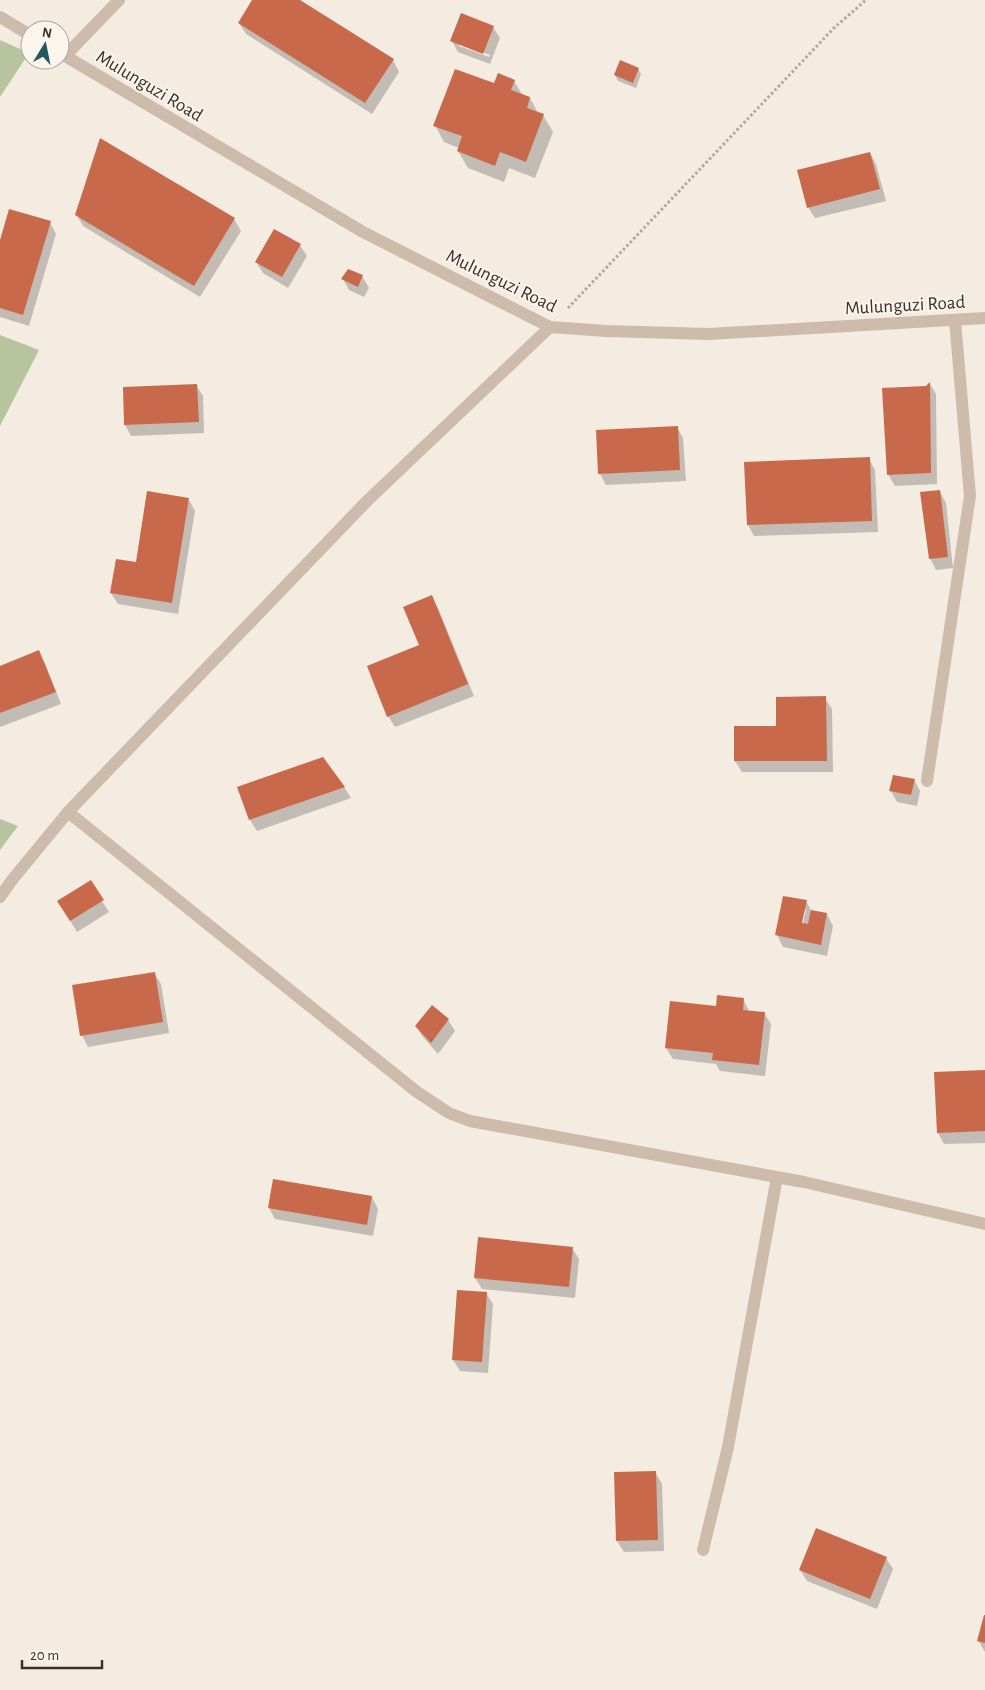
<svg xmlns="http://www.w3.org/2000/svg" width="985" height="1690" viewBox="0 0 985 1690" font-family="'Alegreya Sans',sans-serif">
<rect width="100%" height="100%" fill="#f4ebe1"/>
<path fill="#b8c4a0" d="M 0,40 L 29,53 L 0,97 Z
M 0,335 L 39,350 L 0,426 Z
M 0,819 L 18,826 L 0,850 Z"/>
<path fill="#0003" fill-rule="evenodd" d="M 254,0 L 297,0 L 393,60 L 399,72 L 372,114 L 246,34 L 239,23 Z
M 493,27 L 500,38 L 490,64 L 458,52 L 452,41 ZM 459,43 L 490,55 L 489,57 L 459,46 Z
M 638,69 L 641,74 L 636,88 L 618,81 L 615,75 Z
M 514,81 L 523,96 L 530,98 L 538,113 L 543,115 L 553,132 L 535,178 L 509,168 L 504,182 L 468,168 L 458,151 L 459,148 L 444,142 L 435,125 L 494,85 Z
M 870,153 L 876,164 L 886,201 L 815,218 L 808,207 Z
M 76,214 L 234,219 L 241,231 L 200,297 L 83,226 Z
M 50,223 L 56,234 L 29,326 L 0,317 L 0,242 Z
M 300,245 L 307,256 L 288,288 L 263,273 L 256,262 Z
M 362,276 L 369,288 L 364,297 L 349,290 L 343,279 Z
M 930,384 L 936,394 L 937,484 L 895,486 L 888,474 L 927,387 Z
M 196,385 L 203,396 L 204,433 L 131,436 L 125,425 Z
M 677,427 L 683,438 L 686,481 L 606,485 L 600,474 Z
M 869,459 L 875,470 L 878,532 L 754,536 L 748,525 Z
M 940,492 L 946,503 L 953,568 L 936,570 L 930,558 Z
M 189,500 L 195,511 L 178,614 L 118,604 L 111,593 Z
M 431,597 L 438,608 L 474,696 L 395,727 L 388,716 L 421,646 Z
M 39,652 L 45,663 L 61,704 L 0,727 L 0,667 Z
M 825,698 L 832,709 L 833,772 L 742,772 L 735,761 Z
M 914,780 L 920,791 L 917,806 L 897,802 L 891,791 Z
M 344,787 L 351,798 L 257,831 L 250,820 L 239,788 Z
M 90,882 L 109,912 L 77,932 L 65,912 Z
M 806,901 L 812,912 L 827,914 L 833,926 L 827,956 L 783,947 L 777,935 ZM 803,909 L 806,909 L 802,929 L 799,929 Z
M 154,973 L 161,984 L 169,1033 L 88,1047 L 82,1035 Z
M 743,999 L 749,1011 L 764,1013 L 771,1024 L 765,1076 L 720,1071 L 716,1064 L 673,1059 L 666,1048 L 717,1007 Z
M 448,1020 L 455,1031 L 438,1054 L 423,1037 L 416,1026 Z
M 985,1071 L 985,1143 L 944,1144 L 938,1133 L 935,1073 Z
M 372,1197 L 378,1209 L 373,1236 L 275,1219 L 269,1208 Z
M 572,1248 L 579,1259 L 575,1298 L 482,1289 L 475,1278 Z
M 486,1293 L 493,1304 L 488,1373 L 460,1371 L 453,1360 Z
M 655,1472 L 662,1484 L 664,1551 L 624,1552 L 617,1541 Z
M 886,1558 L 893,1569 L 877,1609 L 807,1581 L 800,1570 Z
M 985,1617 L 985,1652 L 978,1640 Z"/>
<path fill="#c8694b" d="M 252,0 L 300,0 L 394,59 L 365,103 L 238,23 Z
M 461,13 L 494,26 L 483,54 L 450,41 Z
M 620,60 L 639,68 L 633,83 L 614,75 Z
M 455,69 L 494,83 L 498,73 L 515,80 L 511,90 L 530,97 L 527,108 L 544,114 L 526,162 L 500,152 L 495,166 L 457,151 L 462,136 L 433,126 Z
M 100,138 L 235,218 L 194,286 L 75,215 Z
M 870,152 L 880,189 L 807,208 L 797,170 Z
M 9,209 L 51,221 L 23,315 L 0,308 L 0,240 Z
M 274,229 L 301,244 L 282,277 L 255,262 Z
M 348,269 L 363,275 L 358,287 L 341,279 Z
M 930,382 L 931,473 L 887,475 L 882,388 L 926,386 Z
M 197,384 L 199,422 L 124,425 L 123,387 Z
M 678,426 L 680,470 L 598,474 L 596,430 Z
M 870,457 L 872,521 L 747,525 L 744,462 Z
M 940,490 L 948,557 L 929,559 L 920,492 Z
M 147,491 L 189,498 L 172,603 L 110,593 L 116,559 L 136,562 Z
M 432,595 L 468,684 L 387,717 L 367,666 L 419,645 L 403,607 Z
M 39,650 L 56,692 L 0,713 L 0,666 Z
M 826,696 L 827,761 L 734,761 L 734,726 L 776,726 L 776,697 Z
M 323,757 L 345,787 L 249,820 L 237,787 Z
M 893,775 L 915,779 L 911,795 L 889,791 Z
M 91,880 L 104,900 L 70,921 L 57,901 Z
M 783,896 L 807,900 L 802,923 L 808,924 L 811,910 L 827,913 L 821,945 L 775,935 Z
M 155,972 L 163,1022 L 80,1036 L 72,985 Z
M 717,995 L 744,998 L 743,1010 L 765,1012 L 759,1065 L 712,1060 L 713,1053 L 665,1048 L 670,1001 L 716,1006 Z
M 432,1005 L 449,1019 L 431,1043 L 415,1026 Z
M 985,1070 L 985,1131 L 937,1133 L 934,1072 Z
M 273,1179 L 372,1196 L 367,1225 L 268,1208 Z
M 478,1237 L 573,1247 L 569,1287 L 474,1278 Z
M 457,1290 L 487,1292 L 482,1362 L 452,1360 Z
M 656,1471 L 658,1540 L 616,1541 L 614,1472 Z
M 816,1528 L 887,1557 L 870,1599 L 799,1570 Z
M 984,1615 L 985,1615 L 985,1643 L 977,1641 Z"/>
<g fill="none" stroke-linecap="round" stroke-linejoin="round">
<path stroke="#b9a596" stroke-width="3" stroke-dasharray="2.5 2.5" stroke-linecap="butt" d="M 568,308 L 835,27 L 866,0"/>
<path stroke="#cdbbac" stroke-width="12" d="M 0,17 L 30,35
M 60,53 L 363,232 L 550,327 L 606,331 L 709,334 L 985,318
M 65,56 L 119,0
M 927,781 L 970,496 L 955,320
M 68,812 L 417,1092 L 449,1113 L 470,1121 L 804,1182 L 985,1224
M 0,897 L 12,880 L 68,812 L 367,501 L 550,327
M 703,1550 L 728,1447 L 777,1177"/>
</g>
<g text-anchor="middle" stroke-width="4" stroke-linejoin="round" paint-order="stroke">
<g font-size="19" fill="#3b302b" stroke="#fbf5ee">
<text transform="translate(150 85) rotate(31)" y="7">Mulunguzi Road</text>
<text transform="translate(502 280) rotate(26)" y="7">Mulunguzi Road</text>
<text transform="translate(905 304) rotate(-3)" y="7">Mulunguzi Road</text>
</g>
</g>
<g transform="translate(45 45) rotate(10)"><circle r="24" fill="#fbf5ee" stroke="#aea6a0"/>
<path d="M0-4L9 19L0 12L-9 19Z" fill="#1f5a5e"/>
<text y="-8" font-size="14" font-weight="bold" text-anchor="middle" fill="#3b302b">N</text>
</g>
<path d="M22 1660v8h80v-8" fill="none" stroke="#3b302b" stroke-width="2.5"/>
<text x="30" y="1660" font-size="15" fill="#3b302b" stroke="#fbf5ee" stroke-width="4" paint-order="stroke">20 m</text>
</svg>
